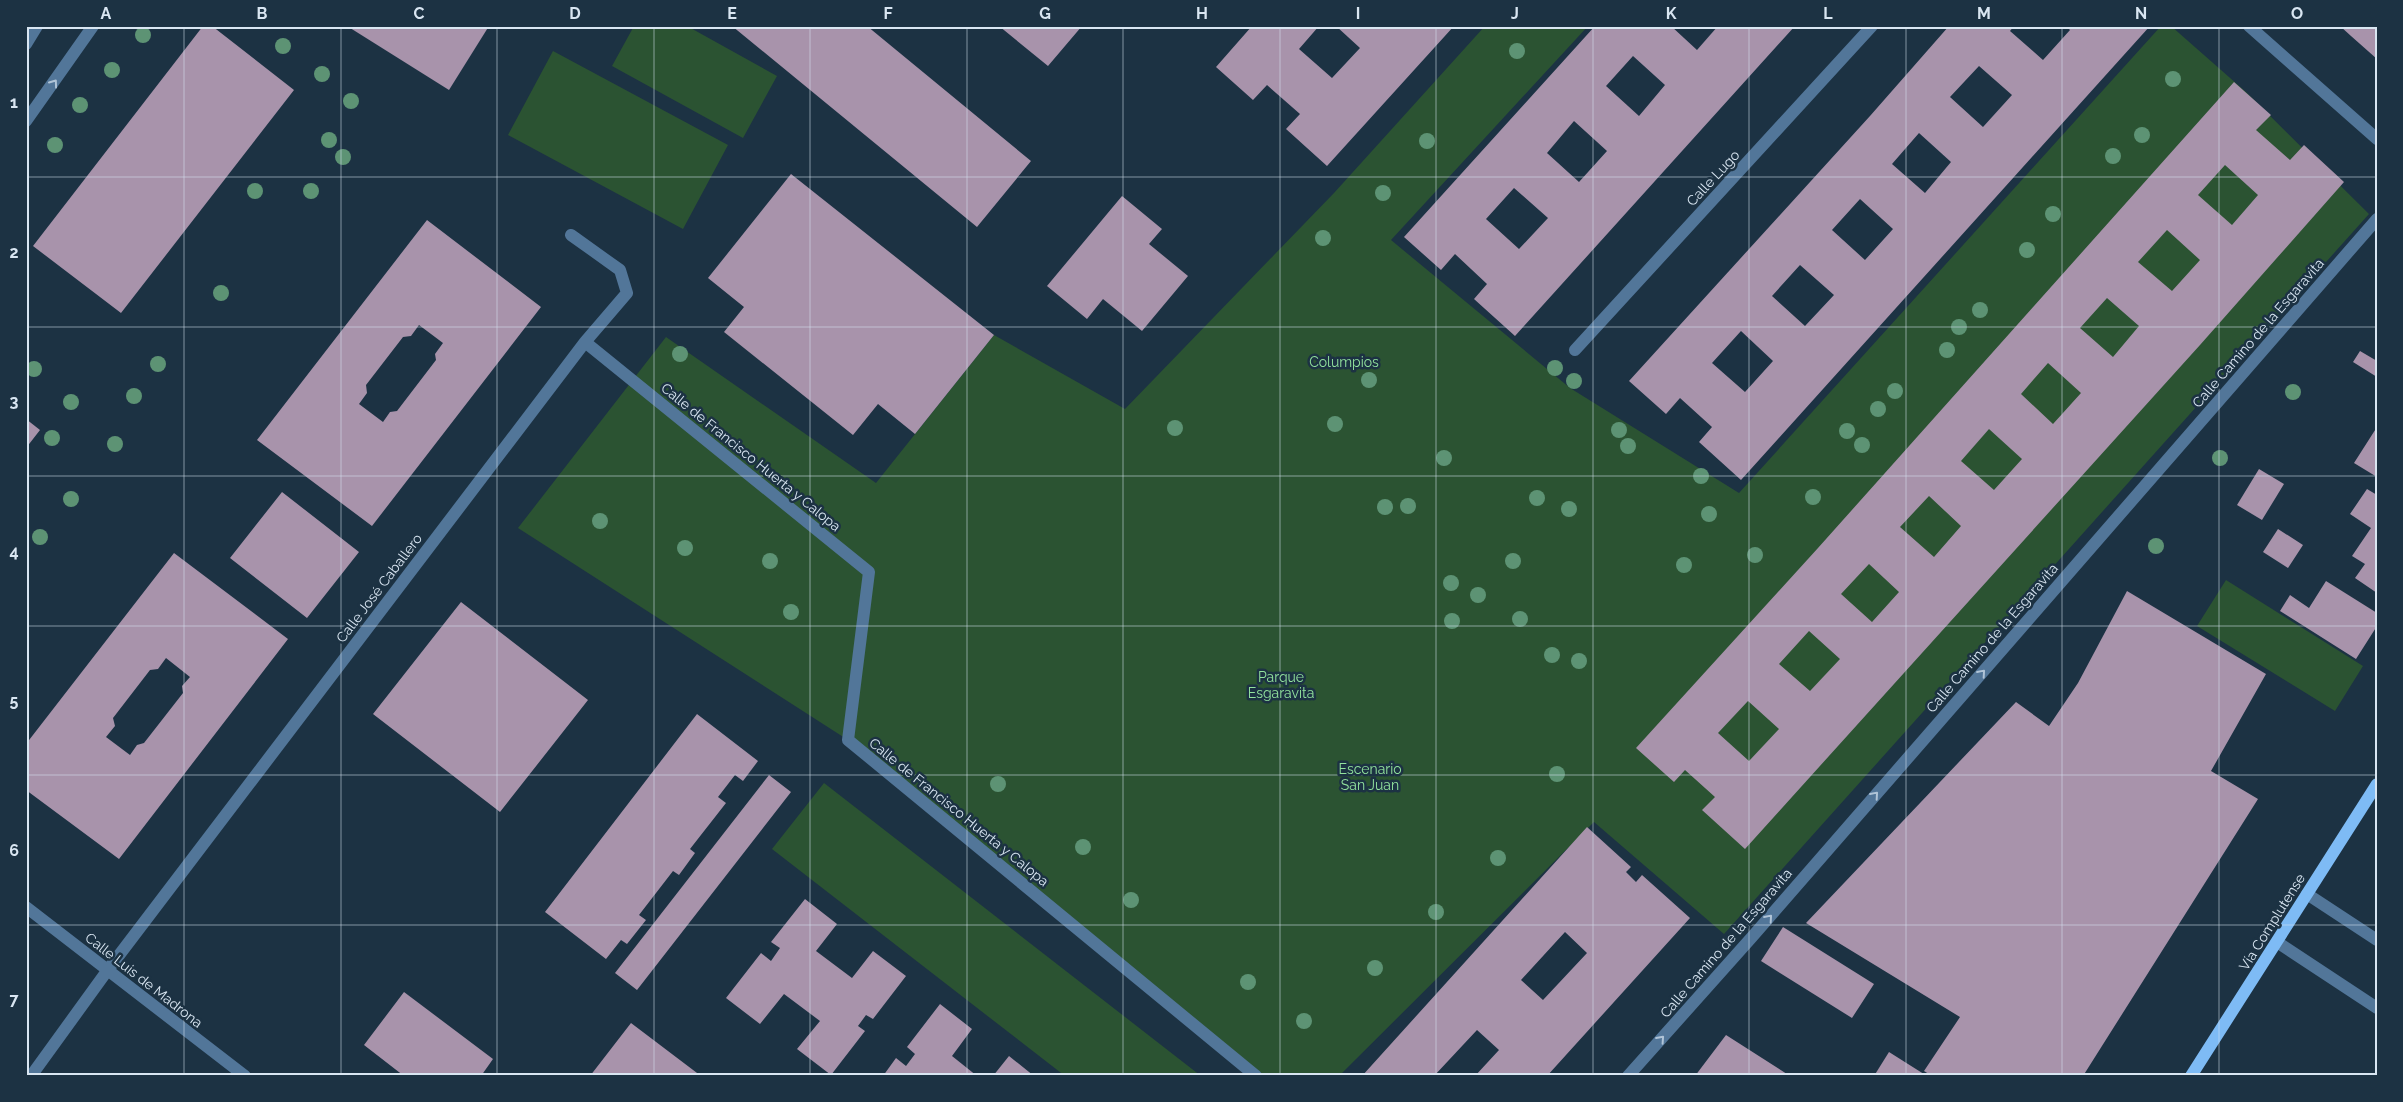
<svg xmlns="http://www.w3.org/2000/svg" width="2403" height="1102" viewBox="0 0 2403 1102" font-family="Raleway,sans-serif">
<rect width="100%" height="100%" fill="#1c3243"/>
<path fill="#2b5332" d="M 634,26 L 687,26 L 777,76 L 743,138 L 612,66 Z
M 1485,26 L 1588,26 L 1391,240 L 1570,388 L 1739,493 L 2161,26 L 2171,26 L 2246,92 L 2369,214 L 1724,934 L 1594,822 L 1339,1076 L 1256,1076 L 848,740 L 518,528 L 666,337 L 876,483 L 994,335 L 1125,409 L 1334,193 Z
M 553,51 L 728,145 L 683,229 L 508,135 Z
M 2226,580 L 2363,666 L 2335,711 L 2197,626 Z
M 824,783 L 1201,1076 L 1065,1076 L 772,849 Z"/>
<path fill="#a893ab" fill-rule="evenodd" d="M 203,26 L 212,26 L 294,90 L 121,313 L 33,246 Z
M 347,26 L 489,26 L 449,90 Z
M 732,26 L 867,26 L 1031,161 L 977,227 Z
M 999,26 L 1082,26 L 1048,66 Z
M 1252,26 L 1319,26 L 1299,49 L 1332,78 L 1360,48 L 1336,26 L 1454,26 L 1327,166 L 1286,129 L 1300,114 L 1267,85 L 1253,100 L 1216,67 Z
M 1595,26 L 1671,26 L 1697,50 L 1718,26 L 1795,26 L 1515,336 L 1474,299 L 1487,284 L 1455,254 L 1441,270 L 1404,237 ZM 1633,56 L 1665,85 L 1639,116 L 1606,86 ZM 1574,121 L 1607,151 L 1579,182 L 1547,153 ZM 1514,188 L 1548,218 L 1519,249 L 1486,219 Z
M 1949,26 L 2014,26 L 2010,31 L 2043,60 L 2070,30 L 2066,26 L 2150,26 L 1741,480 L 1699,442 L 1712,427 L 1680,398 L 1666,414 L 1629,381 L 1870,116 ZM 1979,66 L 2012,95 L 1983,127 L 1950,97 ZM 1919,133 L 1951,162 L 1925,193 L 1892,164 ZM 1860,199 L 1893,229 L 1865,260 L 1832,230 ZM 1800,265 L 1834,295 L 1805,326 L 1772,296 ZM 1741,331 L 1773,361 L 1745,392 L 1712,363 Z
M 2340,26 L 2377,26 L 2377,59 L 2351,36 Z
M 2234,82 L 2271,115 L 2256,130 L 2290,160 L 2304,145 L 2344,182 L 2200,345 L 1745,849 L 1702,810 L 1715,797 L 1685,770 L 1674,782 L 1636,748 L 1818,548 ZM 2225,165 L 2258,195 L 2232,225 L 2198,195 ZM 2167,230 L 2200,260 L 2172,291 L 2138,262 ZM 2107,298 L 2139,326 L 2113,357 L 2080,328 ZM 2048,363 L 2081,393 L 2053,424 L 2021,394 ZM 1989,429 L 2022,459 L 1994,490 L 1961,461 ZM 1929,496 L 1961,526 L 1934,557 L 1900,527 ZM 1869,564 L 1899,592 L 1872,622 L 1841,594 ZM 1809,631 L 1840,659 L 1810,691 L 1779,664 ZM 1748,701 L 1779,729 L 1749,761 L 1718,733 Z
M 791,174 L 994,335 L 915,434 L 878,404 L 853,435 L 724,332 L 744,307 L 708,278 Z
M 1122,196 L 1162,229 L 1149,244 L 1188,276 L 1142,331 L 1103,299 L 1087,319 L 1047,286 Z
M 427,220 L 541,307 L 372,526 L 257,440 ZM 419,325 L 443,343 L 435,354 L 436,360 L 397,411 L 390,412 L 383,422 L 359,404 L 367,393 L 366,385 L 403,337 L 411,336 Z
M 2360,351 L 2377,361 L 2377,377 L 2353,362 Z
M 26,419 L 40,430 L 26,448 Z
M 2377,427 L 2377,477 L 2354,463 Z
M 2259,469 L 2284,484 L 2262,520 L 2237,505 Z
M 2367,489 L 2377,495 L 2377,593 L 2355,578 L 2365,564 L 2352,556 L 2371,528 L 2350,514 Z
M 282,492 L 359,552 L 307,618 L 230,558 Z
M 2278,529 L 2303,545 L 2288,568 L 2263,552 Z
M 174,553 L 288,639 L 119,859 L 26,790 L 26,744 ZM 166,658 L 190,677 L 182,686 L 183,693 L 144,743 L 137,745 L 130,755 L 106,737 L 115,726 L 113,718 L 150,670 L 158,669 Z
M 2326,581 L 2377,613 L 2377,626 L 2356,659 L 2280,611 L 2290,595 L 2309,608 Z
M 2127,591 L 2266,674 L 2211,771 L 2258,799 L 2083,1076 L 1932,1076 L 1924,1071 L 1960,1017 L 1806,923 L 2016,702 L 2049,726 L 2078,683 Z
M 461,602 L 588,700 L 500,812 L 373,714 Z
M 697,714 L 758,761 L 743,781 L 735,775 L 718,797 L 726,803 L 690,849 L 695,853 L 679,875 L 673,871 L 639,915 L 646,920 L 627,944 L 621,940 L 606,959 L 545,912 Z
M 769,775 L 791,792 L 637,990 L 615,973 Z
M 1587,827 L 1631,867 L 1626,872 L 1636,882 L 1642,875 L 1690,918 L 1547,1076 L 1475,1076 L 1499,1050 L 1477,1030 L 1434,1076 L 1362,1076 ZM 1565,932 L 1587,953 L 1543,1000 L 1521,980 Z
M 805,899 L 837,924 L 816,951 L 852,978 L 873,951 L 906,976 L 873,1019 L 866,1015 L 858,1026 L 865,1031 L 831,1075 L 797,1049 L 820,1021 L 784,994 L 760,1024 L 726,998 L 761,953 L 771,961 L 780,948 L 771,942 Z
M 1783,927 L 1874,984 L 1852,1018 L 1761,961 Z
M 404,992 L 493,1059 L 481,1076 L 404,1076 L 364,1045 Z
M 940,1004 L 972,1029 L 952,1056 L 977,1076 L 883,1076 L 896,1058 L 906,1066 L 915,1054 L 907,1047 Z
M 631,1023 L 701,1076 L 590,1076 Z
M 1726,1035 L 1790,1076 L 1695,1076 Z
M 1889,1052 L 1927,1076 L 1874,1076 Z
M 1009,1056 L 1034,1076 L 993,1076 Z"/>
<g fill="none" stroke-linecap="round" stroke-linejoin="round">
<path stroke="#527699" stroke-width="12" d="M 2249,26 L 2377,139
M 26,44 L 37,26
M 26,121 L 93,26
M 585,342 L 869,572 L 848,740 L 1256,1076
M 1575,350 L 1872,26
M 2307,894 L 2377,940
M 26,907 L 245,1076
M 2277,942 L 2377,1008
M 31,1076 L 107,971 L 585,342 L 627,293 L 620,270 L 571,235
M 1628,1076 L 1752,937 L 2377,219"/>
<path stroke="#7ebbf5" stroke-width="12" d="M 2191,1076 L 2377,784"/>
</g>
<g fill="#5d9374">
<circle cx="143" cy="35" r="8"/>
<circle cx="283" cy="46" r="8"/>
<circle cx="1517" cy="51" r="8"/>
<circle cx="112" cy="70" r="8"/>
<circle cx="322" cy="74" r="8"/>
<circle cx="2173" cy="79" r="8"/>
<circle cx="351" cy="101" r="8"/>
<circle cx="80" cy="105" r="8"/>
<circle cx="2142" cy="135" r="8"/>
<circle cx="329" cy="140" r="8"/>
<circle cx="1427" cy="141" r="8"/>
<circle cx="55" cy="145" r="8"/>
<circle cx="2113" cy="156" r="8"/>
<circle cx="343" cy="157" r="8"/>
<circle cx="255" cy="191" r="8"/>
<circle cx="311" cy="191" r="8"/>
<circle cx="1383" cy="193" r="8"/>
<circle cx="2053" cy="214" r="8"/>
<circle cx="1323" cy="238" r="8"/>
<circle cx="2027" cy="250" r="8"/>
<circle cx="221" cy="293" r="8"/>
<circle cx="1980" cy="310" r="8"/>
<circle cx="1959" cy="327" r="8"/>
<circle cx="1947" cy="350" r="8"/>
<circle cx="680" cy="354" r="8"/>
<circle cx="158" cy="364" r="8"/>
<circle cx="1555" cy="368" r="8"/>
<circle cx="34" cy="369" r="8"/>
<circle cx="1369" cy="380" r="8"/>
<circle cx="1574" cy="381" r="8"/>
<circle cx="1895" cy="391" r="8"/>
<circle cx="2293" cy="392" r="8"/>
<circle cx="134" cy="396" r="8"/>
<circle cx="71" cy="402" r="8"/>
<circle cx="1878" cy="409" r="8"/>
<circle cx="1335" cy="424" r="8"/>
<circle cx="1175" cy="428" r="8"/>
<circle cx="1619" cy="430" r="8"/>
<circle cx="1847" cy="431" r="8"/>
<circle cx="52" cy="438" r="8"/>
<circle cx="115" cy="444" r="8"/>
<circle cx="1862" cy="445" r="8"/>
<circle cx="1628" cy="446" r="8"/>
<circle cx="1444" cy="458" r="8"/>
<circle cx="2220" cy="458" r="8"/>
<circle cx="1701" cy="476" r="8"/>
<circle cx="1813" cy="497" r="8"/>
<circle cx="1537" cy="498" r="8"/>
<circle cx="71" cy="499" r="8"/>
<circle cx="1408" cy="506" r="8"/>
<circle cx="1385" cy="507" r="8"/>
<circle cx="1569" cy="509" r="8"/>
<circle cx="1709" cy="514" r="8"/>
<circle cx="600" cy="521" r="8"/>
<circle cx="40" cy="537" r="8"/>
<circle cx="2156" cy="546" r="8"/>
<circle cx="685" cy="548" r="8"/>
<circle cx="1755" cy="555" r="8"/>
<circle cx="770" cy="561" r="8"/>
<circle cx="1513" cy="561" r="8"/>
<circle cx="1684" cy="565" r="8"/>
<circle cx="1451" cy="583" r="8"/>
<circle cx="1478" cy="595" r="8"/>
<circle cx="791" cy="612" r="8"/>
<circle cx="1520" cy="619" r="8"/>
<circle cx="1452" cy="621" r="8"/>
<circle cx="1552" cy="655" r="8"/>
<circle cx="1579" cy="661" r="8"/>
<circle cx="1557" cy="774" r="8"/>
<circle cx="998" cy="784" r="8"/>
<circle cx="1083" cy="847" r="8"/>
<circle cx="1498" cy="858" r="8"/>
<circle cx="1131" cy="900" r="8"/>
<circle cx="1436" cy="912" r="8"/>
<circle cx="1375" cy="968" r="8"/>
<circle cx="1248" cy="982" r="8"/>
<circle cx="1304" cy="1021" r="8"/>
</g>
<defs><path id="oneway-chevron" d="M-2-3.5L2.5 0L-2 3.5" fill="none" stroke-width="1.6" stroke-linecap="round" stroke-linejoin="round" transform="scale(1.25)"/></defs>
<g stroke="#b0c4d7">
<use href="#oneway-chevron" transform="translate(54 83) rotate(-54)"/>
<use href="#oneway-chevron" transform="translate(1982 673) rotate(-49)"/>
<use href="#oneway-chevron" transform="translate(1875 795) rotate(-49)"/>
<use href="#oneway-chevron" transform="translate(1769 918) rotate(-49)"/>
<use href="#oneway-chevron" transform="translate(1661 1039) rotate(-48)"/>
</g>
<path fill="none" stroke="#d9e6f2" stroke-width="1" stroke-opacity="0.55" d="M 184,26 L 184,1076M 341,26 L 341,1076M 497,26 L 497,1076M 654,26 L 654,1076M 810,26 L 810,1076M 967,26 L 967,1076M 1123,26 L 1123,1076M 1280,26 L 1280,1076M 1436,26 L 1436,1076M 1593,26 L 1593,1076M 1749,26 L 1749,1076M 1906,26 L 1906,1076M 2062,26 L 2062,1076M 2219,26 L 2219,1076M 26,177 L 2377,177M 26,327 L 2377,327M 26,476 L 2377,476M 26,626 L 2377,626M 26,775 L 2377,775M 26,925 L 2377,925"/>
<g text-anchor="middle" stroke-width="5" stroke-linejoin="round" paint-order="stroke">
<g font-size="14" fill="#d9e6f2" stroke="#1c3243">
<text transform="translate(1713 178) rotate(-47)" y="5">Calle Lugo</text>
<text transform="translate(2258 333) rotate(-49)" y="5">Calle Camino de la Esgaravita</text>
<text transform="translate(751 457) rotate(39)" y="5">Calle de Francisco Huerta y Calopa</text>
<text transform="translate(379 588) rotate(-53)" y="5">Calle José Caballero</text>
<text transform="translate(1992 638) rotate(-49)" y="5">Calle Camino de la Esgaravita</text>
<text transform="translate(959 812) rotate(39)" y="5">Calle de Francisco Huerta y Calopa</text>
<text transform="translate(2272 922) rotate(-58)" y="5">Vía Complutense</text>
<text transform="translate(1726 943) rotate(-49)" y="5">Calle Camino de la Esgaravita</text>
<text transform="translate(144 980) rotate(38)" y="5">Calle Luis de Madrona</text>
</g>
<g font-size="14" fill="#92e29d" stroke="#1c3243">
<text x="1344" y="367">Columpios</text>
<text x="1281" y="682">Parque<tspan x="1281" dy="16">Esgaravita</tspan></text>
<text x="1370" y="774">Escenario<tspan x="1370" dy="16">San Juan</tspan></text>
</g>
</g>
<rect width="2403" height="1102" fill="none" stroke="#1c3243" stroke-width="55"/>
<rect x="28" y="28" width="2348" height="1046" fill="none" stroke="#d9e6f2" stroke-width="2"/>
<g font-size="16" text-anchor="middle" font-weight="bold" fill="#d9e6f2">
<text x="106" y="19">A</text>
<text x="262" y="19">B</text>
<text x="419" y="19">C</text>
<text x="575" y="19">D</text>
<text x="732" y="19">E</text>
<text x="888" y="19">F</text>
<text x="1045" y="19">G</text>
<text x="1202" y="19">H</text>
<text x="1358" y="19">I</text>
<text x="1515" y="19">J</text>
<text x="1671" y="19">K</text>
<text x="1828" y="19">L</text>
<text x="1984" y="19">M</text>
<text x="2141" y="19">N</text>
<text x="2297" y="19">O</text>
<text x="14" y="108">1</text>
<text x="14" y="258">2</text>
<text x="14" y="407">3</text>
<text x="14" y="557">4</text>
<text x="14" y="706">5</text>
<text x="14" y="856">6</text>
<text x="14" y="1005">7</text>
</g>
</svg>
